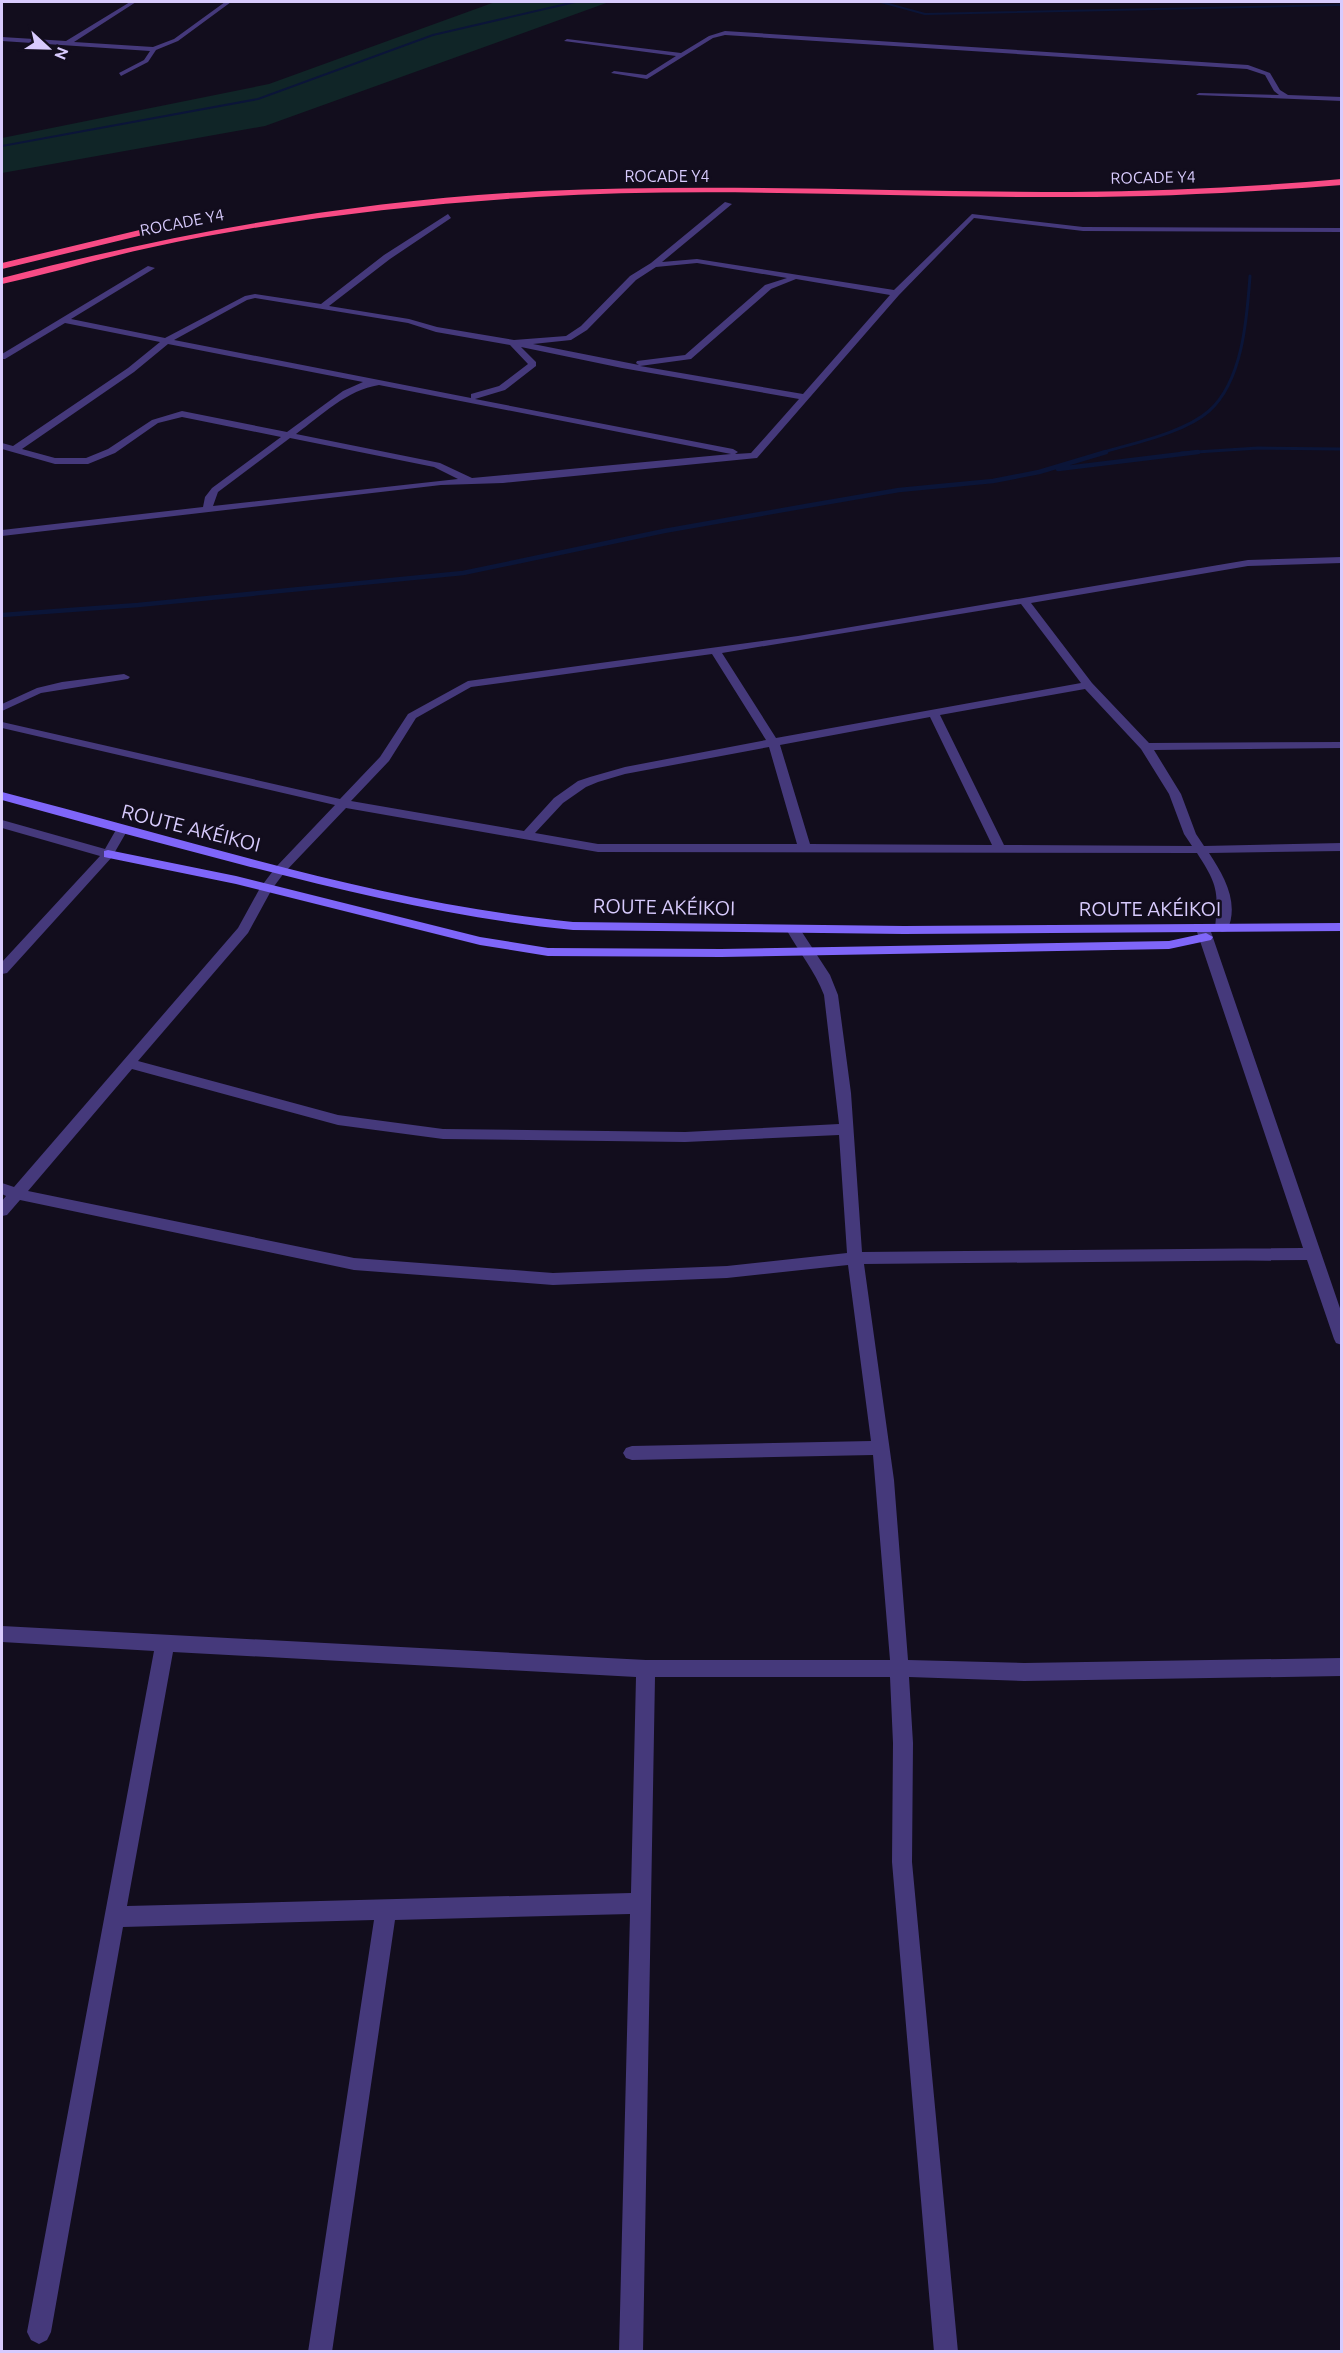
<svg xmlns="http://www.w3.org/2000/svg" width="1343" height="2353" viewBox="0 0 1343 2353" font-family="Ubuntu,sans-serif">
<rect width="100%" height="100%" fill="#120d1d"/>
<path fill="#102527" d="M 495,2 L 609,2 L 265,126 L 2,173 L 2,138 L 269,84 Z"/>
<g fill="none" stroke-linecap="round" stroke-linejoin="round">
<path stroke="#0b1538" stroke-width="2" d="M 881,2 L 925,14 L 1342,5
M 2,146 L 258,99 L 433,35 L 575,2"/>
<path stroke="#0b1538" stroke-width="3" d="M 1101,453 C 1133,443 1184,433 1209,411 C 1243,381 1247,317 1250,276
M 1181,453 L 1258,448 L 1342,449"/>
<path stroke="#0b1538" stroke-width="4.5" d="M 1058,469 L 1198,452
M 2,615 L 138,605 L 463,573 L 664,531 L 806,506 L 899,490 L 993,481 L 1039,472 L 1106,452"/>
<path fill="#45397b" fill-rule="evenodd" d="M 130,2 L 136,2 L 74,42 L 153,47 L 174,39 L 225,2 L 231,2 L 178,41 L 156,50 L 148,62 L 121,76 L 119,73 L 144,60 L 150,51 L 2,41 L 2,37 L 66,41 Z
M 725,31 L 1248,65 L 1270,73 L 1280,90 L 1288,95 L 1342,97 L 1342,101 L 1196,95 L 1199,93 L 1279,95 L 1274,91 L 1265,75 L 1247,69 L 725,35 L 713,38 L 647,79 L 611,73 L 614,71 L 646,75 L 676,56 L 564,41 L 567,39 L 681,53 L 709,36 Z
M 725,202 L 732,204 L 662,262 L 697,259 L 894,290 L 972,214 L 1083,227 L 1342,228 L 1342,232 L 1083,231 L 974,218 L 899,295 L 757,458 L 503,483 L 441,485 L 2,536 L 2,530 L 203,507 L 205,497 L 212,488 L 281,437 L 182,417 L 158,423 L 115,453 L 88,464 L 55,464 L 2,449 L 2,443 L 13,446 L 128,368 L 160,342 L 65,323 L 5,359 L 2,359 L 2,354 L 148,266 L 155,268 L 71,319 L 165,338 L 245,296 L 255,294 L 321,304 L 384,255 L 448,214 L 451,218 L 390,259 L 329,306 L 409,319 L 437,327 L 514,340 L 566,336 L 581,326 L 630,276 L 651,263 ZM 697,263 L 787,278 L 765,285 L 685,355 L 637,361 L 636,363 L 639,365 L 533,344 L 571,340 L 587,330 L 636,280 L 656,267 ZM 796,279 L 890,295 L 803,394 L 640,366 L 691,359 L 771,289 ZM 255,298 L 408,323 L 436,332 L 510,345 L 528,364 L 499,386 L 471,394 L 471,398 L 174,340 L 247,300 ZM 168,344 L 363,382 L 343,391 L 287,432 L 182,411 L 152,420 L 108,449 L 86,458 L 55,458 L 22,449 L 134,372 ZM 521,347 L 622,368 L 799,399 L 751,453 L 735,454 L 738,452 L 733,449 L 475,399 L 505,390 L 536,366 L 536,362 ZM 379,385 L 731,454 L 472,478 L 440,463 L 296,434 C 322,415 347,390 379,385 ZM 290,438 L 434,467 L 458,479 L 213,506 L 218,492 Z
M 1342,557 L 1342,563 L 1248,566 L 1031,603 L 1092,683 L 1149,743 L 1342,742 L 1342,748 L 1154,750 L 1181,794 L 1196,834 L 1204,846 L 1342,843 L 1342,851 L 1209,853 C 1224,876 1240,903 1227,931 L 1222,932 L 1215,928 C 1219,891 1217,884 1197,853 L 598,852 L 346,808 L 284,873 L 272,889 L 248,933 L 138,1061 L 338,1115 L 443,1129 L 685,1132 L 839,1124 L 824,995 C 815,971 799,952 786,929 L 793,925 L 798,926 L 830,975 L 838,995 L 851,1093 L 862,1252 L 1303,1248 L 1196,929 L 1203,925 L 1210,929 L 1342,1314 L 1342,1345 L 1336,1343 L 1334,1339 L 1307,1260 L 864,1264 L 894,1480 L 908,1660 L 1024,1663 L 1342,1658 L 1342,1676 L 1024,1681 L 909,1677 L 913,1743 L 912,1862 L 958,2352 L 934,2352 L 892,1862 L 893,1743 L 890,1677 L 655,1677 L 643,2352 L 619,2352 L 630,1914 L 395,1920 L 332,2352 L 308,2352 L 374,1920 L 123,1927 L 51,2332 L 47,2340 L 39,2344 L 31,2340 L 27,2332 L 154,1651 L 2,1642 L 2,1626 L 646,1660 L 890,1660 L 873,1455 L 632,1460 L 626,1458 L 623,1453 L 626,1448 L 632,1446 L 871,1441 L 848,1265 L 727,1278 L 553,1285 L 354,1270 L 20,1200 L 7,1215 L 2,1216 L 2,1201 L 6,1196 L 2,1194 L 2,1183 L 14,1187 L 238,928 L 260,888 L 276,867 L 335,805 L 2,728 L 2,722 L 340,799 L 380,757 L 408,714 L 468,681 L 798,636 L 1248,560 ZM 1021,604 L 1081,683 L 776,738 L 722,653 ZM 712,654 L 766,740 L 625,767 L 590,777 L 578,781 L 554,798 L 524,831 L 351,801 L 389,761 L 416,718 L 471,687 ZM 1085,689 L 1141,749 L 1169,794 L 1184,834 L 1192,846 L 1004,845 L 940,715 ZM 930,717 L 992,845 L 810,844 L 780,745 ZM 769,747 L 797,844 L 598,844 L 535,833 L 563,803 L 586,787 L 598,782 L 625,774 ZM 132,1069 L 338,1125 L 443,1139 L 685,1142 L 839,1135 L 847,1253 L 727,1266 L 553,1273 L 354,1258 L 28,1191 ZM 173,1652 L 636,1677 L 631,1893 L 127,1906 Z
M 124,674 L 130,677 L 128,679 L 41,693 L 2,711 L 2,704 L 37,688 L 62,682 Z
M 2,820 L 105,849 L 117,828 L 125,828 L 127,831 L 112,857 L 7,973 L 2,974 L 2,962 L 100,856 L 2,828 Z"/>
<path fill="#7f66f9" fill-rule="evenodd" d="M 2,792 C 191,840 378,903 573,922 L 904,926 L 1342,923 L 1342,931 L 904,934 L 573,930 C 461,919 352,893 243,865 C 162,844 82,822 2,800 Z
M 108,850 L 236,876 L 480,937 L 548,948 L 721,949 L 1169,941 L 1206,933 L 1213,937 L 1211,940 L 1169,949 L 721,957 L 548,956 L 480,945 L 236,884 L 104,857 L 104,851 Z"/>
<path fill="#f84b85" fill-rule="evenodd" d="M 1342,179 L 1342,185 C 1251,192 1161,197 1071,197 C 892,198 714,186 536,197 C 407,205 279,220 153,247 C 102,258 52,273 2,284 L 2,278 C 179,232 359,200 542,191 C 719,183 895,192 1071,192 C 1161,191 1251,187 1342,179 Z
M 152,227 L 157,230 L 155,232 L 2,269 L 2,263 Z"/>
</g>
<g text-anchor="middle" stroke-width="5" stroke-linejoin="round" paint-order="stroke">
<g font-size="16" fill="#d8cbfd" stroke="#120d1d">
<text x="667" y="182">ROCADE Y4</text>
<text transform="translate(1153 177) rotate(-1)" y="6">ROCADE Y4</text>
<text transform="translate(182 222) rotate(-11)" y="6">ROCADE Y4</text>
</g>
<g font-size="20" fill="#d8cbfd" stroke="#120d1d">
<text transform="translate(191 828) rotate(14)" y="7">ROUTE AKÉIKOI</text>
<text transform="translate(664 907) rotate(1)" y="7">ROUTE AKÉIKOI</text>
<text x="1150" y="916">ROUTE AKÉIKOI</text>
</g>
</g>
<rect width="1343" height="2353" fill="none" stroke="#d8cbfd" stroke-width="6"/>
<g transform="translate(48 48) rotate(112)" stroke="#120d1d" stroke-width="4.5" paint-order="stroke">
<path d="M0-4.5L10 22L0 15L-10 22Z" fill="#d8cbfd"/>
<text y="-9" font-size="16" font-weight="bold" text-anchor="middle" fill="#d8cbfd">N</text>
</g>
</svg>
